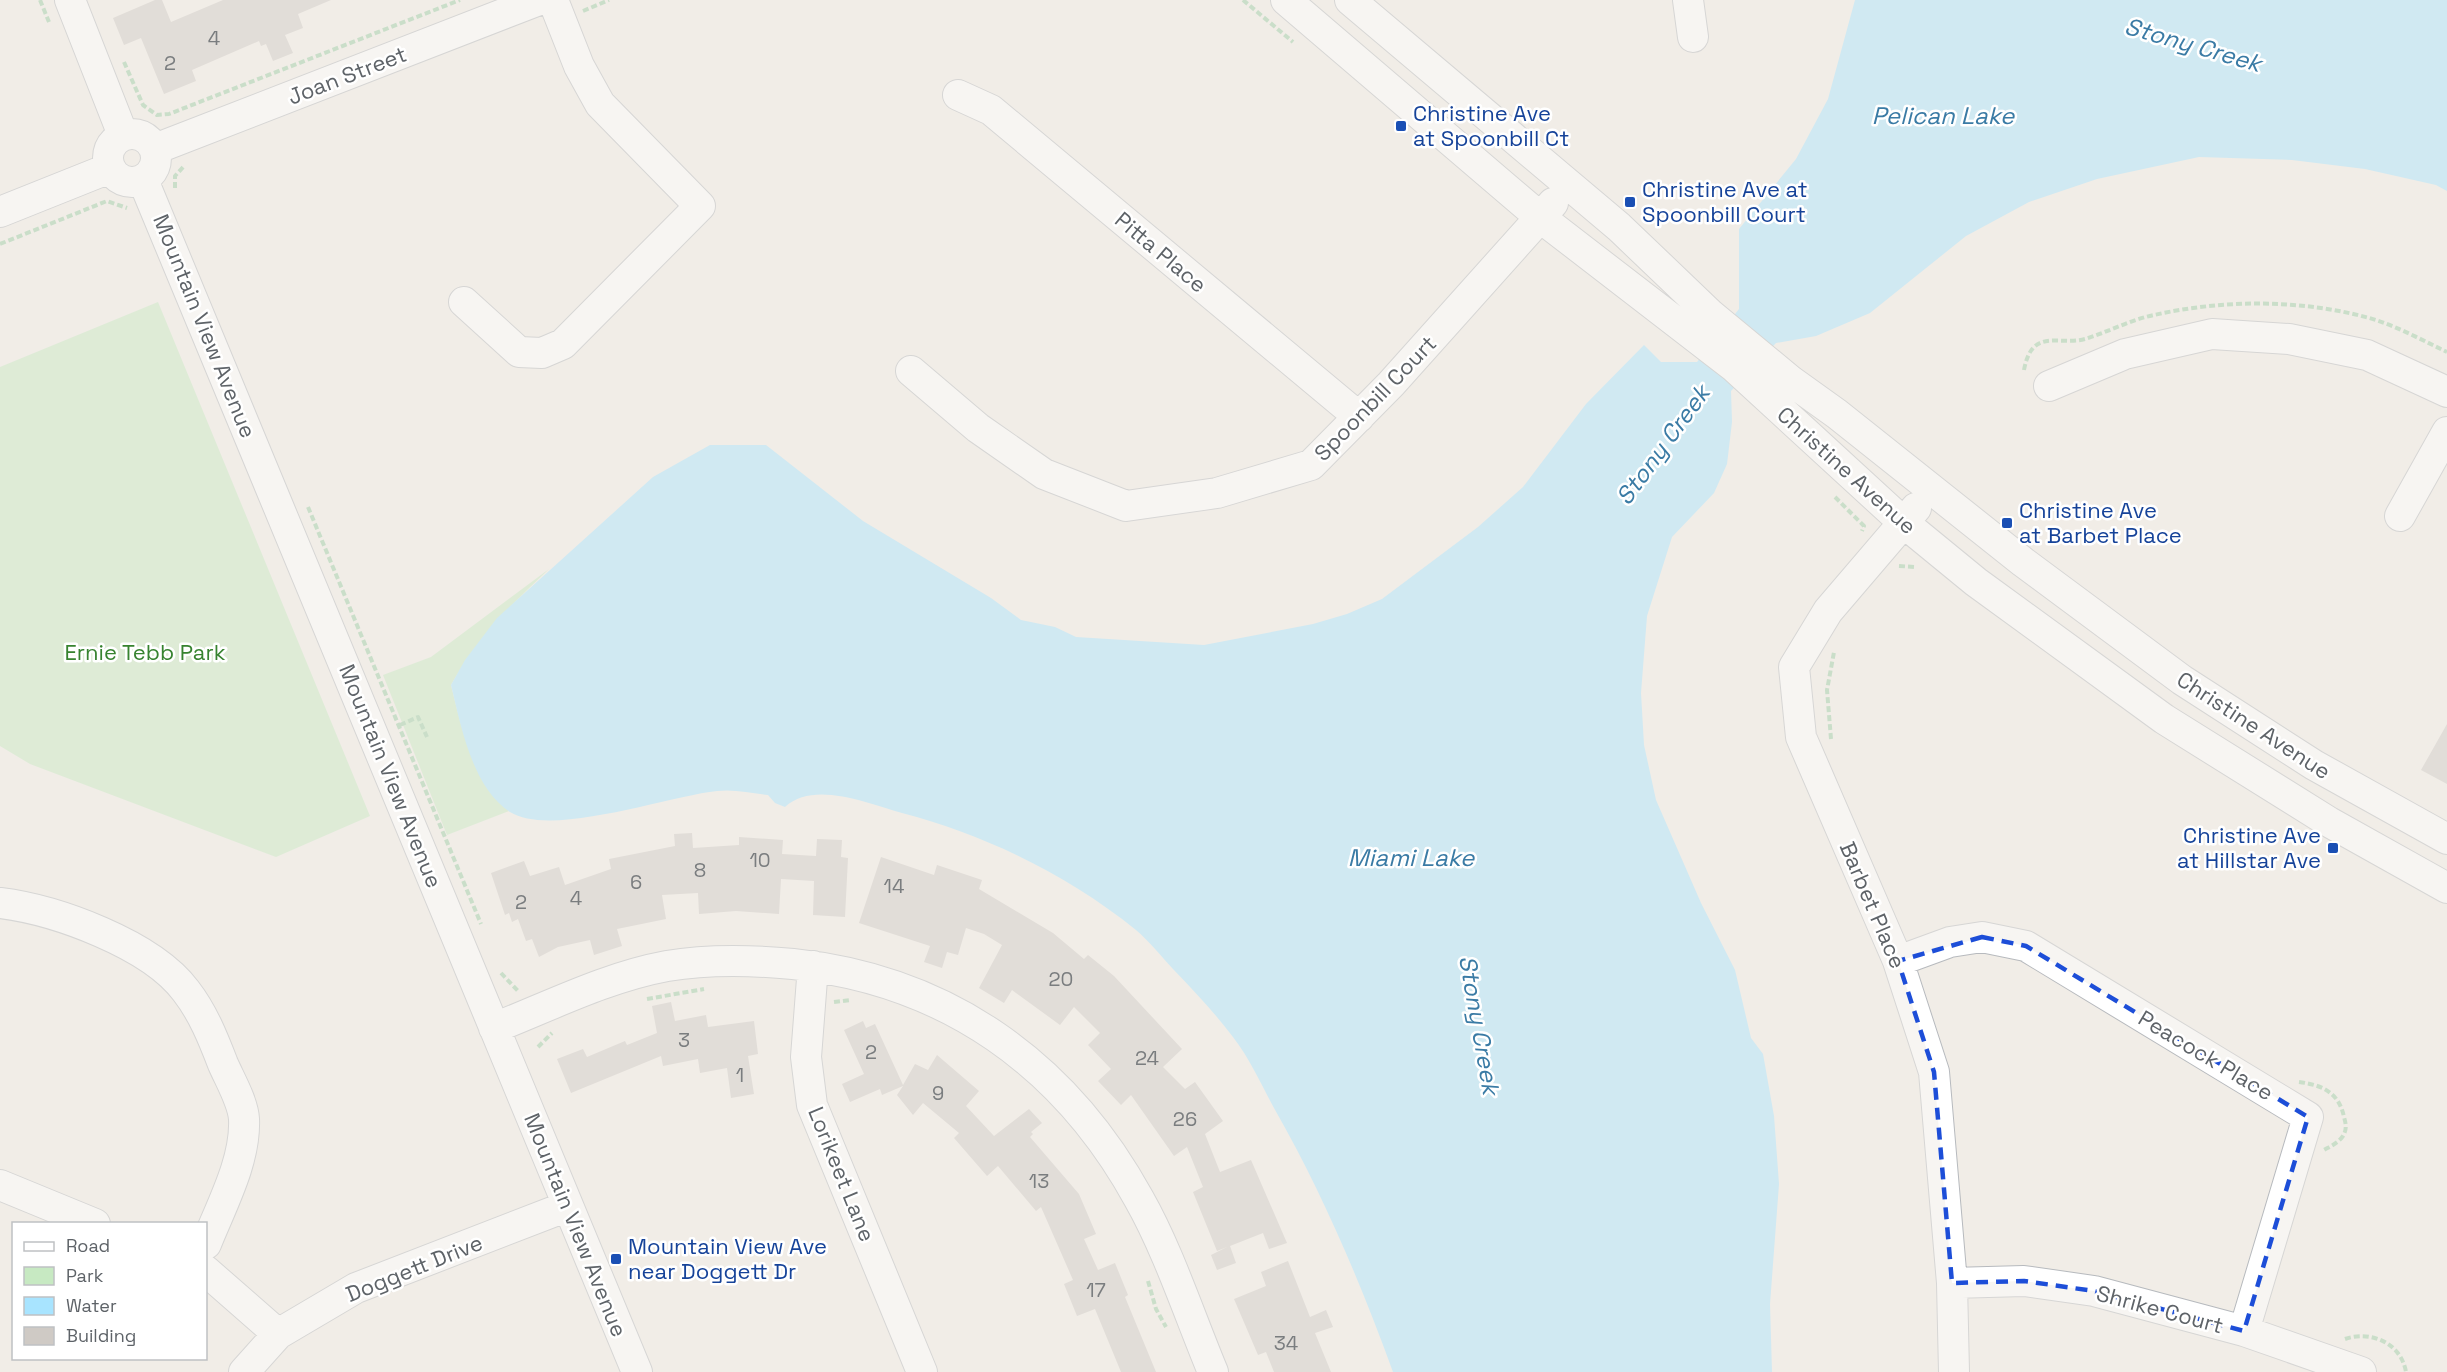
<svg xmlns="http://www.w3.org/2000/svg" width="2447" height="1372" viewBox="0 0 2447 1372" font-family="'Space Grotesk',sans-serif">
<rect width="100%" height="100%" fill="#f1ede7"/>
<path fill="#c7e9c2" d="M 158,302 L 370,816 L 276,857 L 30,764 L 0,746 L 0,367 Z
M 549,569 C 509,607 479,636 451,685 C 465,741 470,767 509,811 L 447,835 L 383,675 L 431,657 Z"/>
<path fill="#a8e4ff" d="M 1855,0 L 2447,0 L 2447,191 L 2436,185 L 2365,169 L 2292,160 L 2199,157 L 2097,179 L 2029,202 L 1966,236 L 1870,313 L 1816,336 L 1776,343 L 1731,391 L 1732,422 L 1727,464 L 1714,493 L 1672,537 L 1647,616 L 1641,693 L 1644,745 L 1656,800 L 1701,903 L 1735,970 L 1751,1038 L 1763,1054 L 1774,1116 L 1779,1184 L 1770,1304 L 1772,1372 L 1393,1372 C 1360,1281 1322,1192 1274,1108 C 1261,1084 1250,1059 1233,1037 C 1215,1013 1194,991 1173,969 C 1161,956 1149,941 1136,930 C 1068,875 986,835 902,813 C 869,804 814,780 785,807 L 775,803 L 768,795 C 752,793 734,789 717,791 C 668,796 551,838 510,812 C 472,787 461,726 451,685 L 465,660 L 497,618 L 653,477 L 710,445 L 766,445 L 863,521 L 991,598 L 1021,620 L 1055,627 L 1076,637 L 1204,645 L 1313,624 L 1347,614 L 1382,599 L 1478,527 L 1523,487 L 1586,404 L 1644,345 L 1661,362 L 1697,362 L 1739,309 L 1739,229 L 1796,159 L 1828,99 Z"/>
<path fill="#cfcac5" d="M 155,0 L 162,0 L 171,22 L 223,0 L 331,0 L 298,14 L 303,28 L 285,35 L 293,53 L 273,61 L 266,44 L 261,46 L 259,41 L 192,70 L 196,81 L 164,94 L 141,38 L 124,45 L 113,18 Z
M 2447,724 L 2447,784 L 2421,770 Z
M 692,833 L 693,848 L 739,845 L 739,837 L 783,840 L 782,854 L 816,856 L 817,839 L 842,840 L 841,857 L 848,858 L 845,917 L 813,915 L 814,881 L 781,879 L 779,914 L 736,911 L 699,914 L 698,893 L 662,895 L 666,919 L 617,929 L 622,946 L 594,955 L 590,940 L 558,947 L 539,957 L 532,939 L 526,941 L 518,919 L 512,922 L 509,913 L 505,915 L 491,873 L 524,861 L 530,876 L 559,867 L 565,885 L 611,869 L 609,859 L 675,846 L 674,834 Z
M 881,857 L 934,875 L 937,865 L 982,880 L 979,889 L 1053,933 L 1084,959 L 1088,955 L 1114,976 L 1182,1049 L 1163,1067 L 1185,1089 L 1195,1082 L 1223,1121 L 1205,1134 L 1220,1172 L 1251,1160 L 1287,1243 L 1269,1249 L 1263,1233 L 1230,1246 L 1236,1263 L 1217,1270 L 1211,1255 L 1227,1247 L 1217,1251 L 1193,1192 L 1203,1187 L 1187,1147 L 1174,1156 L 1131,1095 L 1121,1105 L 1098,1081 L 1111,1069 L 1088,1045 L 1100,1033 L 1074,1007 L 1060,1025 L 1012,990 L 1004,1003 L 979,988 L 1002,945 L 984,934 L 966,928 L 958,955 L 947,952 L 942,968 L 924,962 L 930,946 L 859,923 Z
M 671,1002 L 675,1021 L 706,1015 L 708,1027 L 754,1021 L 758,1054 L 748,1056 L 754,1094 L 731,1098 L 727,1068 L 700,1073 L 698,1059 L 663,1066 L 661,1056 L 571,1093 L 557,1059 L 583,1049 L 587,1057 L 625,1041 L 627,1045 L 657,1033 L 652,1006 Z
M 863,1021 L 866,1028 L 875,1024 L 903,1085 L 915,1064 L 928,1070 L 937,1055 L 979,1091 L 966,1106 L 994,1136 L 1029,1109 L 1042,1123 L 1031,1132 L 1033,1134 L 1030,1137 L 1079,1194 L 1096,1234 L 1084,1239 L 1098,1270 L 1115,1263 L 1128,1295 L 1125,1297 L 1156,1372 L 1121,1372 L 1095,1309 L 1077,1316 L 1064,1284 L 1073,1280 L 1041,1207 L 1036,1211 L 998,1166 L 987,1176 L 954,1138 L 959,1133 L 923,1103 L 913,1115 L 897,1095 L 903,1086 L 882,1095 L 880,1089 L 850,1102 L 842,1084 L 864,1074 L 844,1030 Z
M 1288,1261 L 1310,1317 L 1326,1310 L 1333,1327 L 1315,1333 L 1331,1372 L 1274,1372 L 1266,1352 L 1258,1355 L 1234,1299 L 1266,1286 L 1261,1272 Z"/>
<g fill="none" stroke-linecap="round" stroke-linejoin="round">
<defs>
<path id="minor" d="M 70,0 L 123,135
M 1286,0 L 1541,218 L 1733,366 L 1904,523 L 1976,582 L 2164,719 L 2329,822 L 2447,888
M 1350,0 L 1619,227 L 1710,314 L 1791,381 L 1837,414 L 2023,562 L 2182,680 L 2314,765 L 2447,839
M 1688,0 L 1693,37
M 958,95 L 991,110 L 1359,417
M108 158a24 24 0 1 1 48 0a24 24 0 1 1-48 0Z
M 155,149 L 539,0
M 143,180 L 637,1372
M 0,212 L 110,168
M 464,302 L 519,352 L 542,353 L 563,344 L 700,206 L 600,104 L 579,66 L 553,0
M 911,371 L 978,428 L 1044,474 L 1126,506 L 1217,493 L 1311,465 L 1391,384 L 1553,203
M 2049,386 L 2125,354 L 2212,334 L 2289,339 L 2367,355 L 2447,392
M 1916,508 L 1828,611 L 1794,667 L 1801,737 L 1898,961 L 1934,1072 L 1952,1283 L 1954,1372
M 2400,516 L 2447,432
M 0,903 C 56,910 151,944 186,991 C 203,1013 213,1038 223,1064 C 230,1080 243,1102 244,1119 C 246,1161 221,1206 206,1244
M 1898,961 L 1950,942 L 1982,937 L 2026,946 L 2308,1117 L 2244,1331
M 813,966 L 806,1057 L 812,1105 L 922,1372
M 494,1028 C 550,1006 607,977 667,966 C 709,959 750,960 793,964 C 947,980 1065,1064 1139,1199 C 1168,1250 1190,1317 1213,1372
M 0,1185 L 95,1224
M 206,1271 L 278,1334
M 1952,1283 L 2024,1281 L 2094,1291 L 2244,1331 L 2361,1372
M 244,1372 L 278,1334 L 356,1288 L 568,1206"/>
</defs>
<use href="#minor" stroke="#b7babe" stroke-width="32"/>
<path stroke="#9ccda5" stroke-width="4" stroke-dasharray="6 3" stroke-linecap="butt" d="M 40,0 L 49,22
M 1243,0 L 1293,42
M 583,11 L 609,0
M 124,62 L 143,105 L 157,115 L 169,114 L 460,0
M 175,188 L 175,176 L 184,166
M 0,244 L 107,201 L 127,208
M 2024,370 C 2032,327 2058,346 2085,339 C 2108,332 2130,320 2154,315 C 2225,299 2306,299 2376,320 C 2400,328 2424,341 2447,352
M 1835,497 L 1864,526 L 1862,531
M 308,507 L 481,924
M 1899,566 L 1915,567
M 400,725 L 418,717 L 427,737
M 1831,739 L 1827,690 L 1834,652
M 501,973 L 518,991
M 647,999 L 704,989
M 834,1002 L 851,1000
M 538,1047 L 552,1033
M 2299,1082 C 2323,1085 2339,1093 2344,1117 C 2346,1124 2347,1129 2343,1136 C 2338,1143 2331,1146 2324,1150
M 1148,1281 L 1156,1309 L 1166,1327
M 2345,1339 C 2371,1330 2401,1343 2406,1372"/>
<use href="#minor" stroke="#fff" stroke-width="30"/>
</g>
<path d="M0 0H2447V1372H0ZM 1982,937 L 2026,946 L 2308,1117 L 2244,1331 L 2094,1291 L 2024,1281 L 1952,1283 L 1934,1072 L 1898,961 Z" fill="#f1ede7" fill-opacity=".55" fill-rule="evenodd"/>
<path fill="none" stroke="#1d4ed8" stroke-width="4.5" stroke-dasharray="12 8" stroke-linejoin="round" d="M 1982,937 L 2026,946 L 2308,1117 L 2244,1331 L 2094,1291 L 2024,1281 L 1952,1283 L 1934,1072 L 1898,961 Z"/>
<g fill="#1a4fb4" stroke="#fff" stroke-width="2">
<rect x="1395" y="120" width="12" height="12" rx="3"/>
<rect x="1624" y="196" width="12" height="12" rx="3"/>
<rect x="2001" y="517" width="12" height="12" rx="3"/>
<rect x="2327" y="842" width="12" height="12" rx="3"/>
<rect x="610" y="1253" width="12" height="12" rx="3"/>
</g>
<g text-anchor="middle" stroke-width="5" stroke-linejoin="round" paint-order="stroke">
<g font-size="20" fill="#7a7d7f">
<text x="214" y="45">4</text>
<text x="170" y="70">2</text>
<text x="760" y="867">10</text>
<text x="700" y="877">8</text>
<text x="636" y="889">6</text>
<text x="894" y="893">14</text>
<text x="576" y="905">4</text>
<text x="521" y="909">2</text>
<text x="1061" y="986">20</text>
<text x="684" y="1047">3</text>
<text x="871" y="1059">2</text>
<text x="1147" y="1065">24</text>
<text x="740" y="1082">1</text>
<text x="938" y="1100">9</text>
<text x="1185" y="1126">26</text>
<text x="1039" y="1188">13</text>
<text x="1096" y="1297">17</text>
<text x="1286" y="1350">34</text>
</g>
<g font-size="22" fill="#5e6368" stroke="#fff">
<text transform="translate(347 75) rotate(-21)" y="8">Joan Street</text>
<text transform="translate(1161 252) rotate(40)" y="8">Pitta Place</text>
<text transform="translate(205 326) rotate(68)" y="8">Mountain View Avenue</text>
<text transform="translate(1375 398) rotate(-46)" y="8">Spoonbill Court</text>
<text transform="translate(1847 470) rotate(42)" y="8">Christine Avenue</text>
<text transform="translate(2254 725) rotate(33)" y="8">Christine Avenue</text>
<text transform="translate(391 776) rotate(68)" y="8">Mountain View Avenue</text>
<text transform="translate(1873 905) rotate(67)" y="8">Barbet Place</text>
<text transform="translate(2206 1055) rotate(31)" y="8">Peacock Place</text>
<text transform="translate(842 1174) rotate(68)" y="8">Lorikeet Lane</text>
<text transform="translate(576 1225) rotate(68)" y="8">Mountain View Avenue</text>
<text transform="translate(414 1268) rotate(-22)" y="8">Doggett Drive</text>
<text transform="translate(2160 1309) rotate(15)" y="8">Shrike Court</text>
</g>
<g font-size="22" fill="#164399" stroke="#fff" text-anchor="start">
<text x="1413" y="121">Christine Ave<tspan x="1413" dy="25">at Spoonbill Ct</tspan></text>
<text x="1642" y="197">Christine Ave at<tspan x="1642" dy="25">Spoonbill Court</tspan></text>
<text x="2019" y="518">Christine Ave<tspan x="2019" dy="25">at Barbet Place</tspan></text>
<text x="2321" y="843" text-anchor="end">Christine Ave<tspan x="2321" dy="25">at Hillstar Ave</tspan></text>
<text x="628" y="1254">Mountain View Ave<tspan x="628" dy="25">near Doggett Dr</tspan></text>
</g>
<g font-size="22" fill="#378330" stroke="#fff">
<text x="145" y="660">Ernie Tebb Park</text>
</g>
<g font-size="24" font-style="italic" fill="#3a7ba5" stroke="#fff">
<text transform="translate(2193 45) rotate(16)" y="8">Stony Creek</text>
<text x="1943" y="124">Pelican Lake</text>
<text transform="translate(1663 445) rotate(-54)" y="8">Stony Creek</text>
<text x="1411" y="866">Miami Lake</text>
<text transform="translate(1479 1025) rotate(80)" y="8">Stony Creek</text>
</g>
</g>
<rect x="12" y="1222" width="195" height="138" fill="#ffffff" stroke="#bfc1c3" stroke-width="1.5"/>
<rect x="24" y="1242" width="30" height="9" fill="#ffffff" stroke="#bfc1c3" stroke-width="1.5"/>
<text x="66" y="1252" font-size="18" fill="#5e6368">Road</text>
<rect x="24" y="1267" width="30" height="18" fill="#c7e9c2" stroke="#bfc1c3" stroke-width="1.5"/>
<text x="66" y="1282" font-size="18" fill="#5e6368">Park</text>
<rect x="24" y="1297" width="30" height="18" fill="#a8e4ff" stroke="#bfc1c3" stroke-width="1.5"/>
<text x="66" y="1312" font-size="18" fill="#5e6368">Water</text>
<rect x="24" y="1327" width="30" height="18" fill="#cfcac5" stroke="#bfc1c3" stroke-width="1.5"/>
<text x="66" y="1342" font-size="18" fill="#5e6368">Building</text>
</svg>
